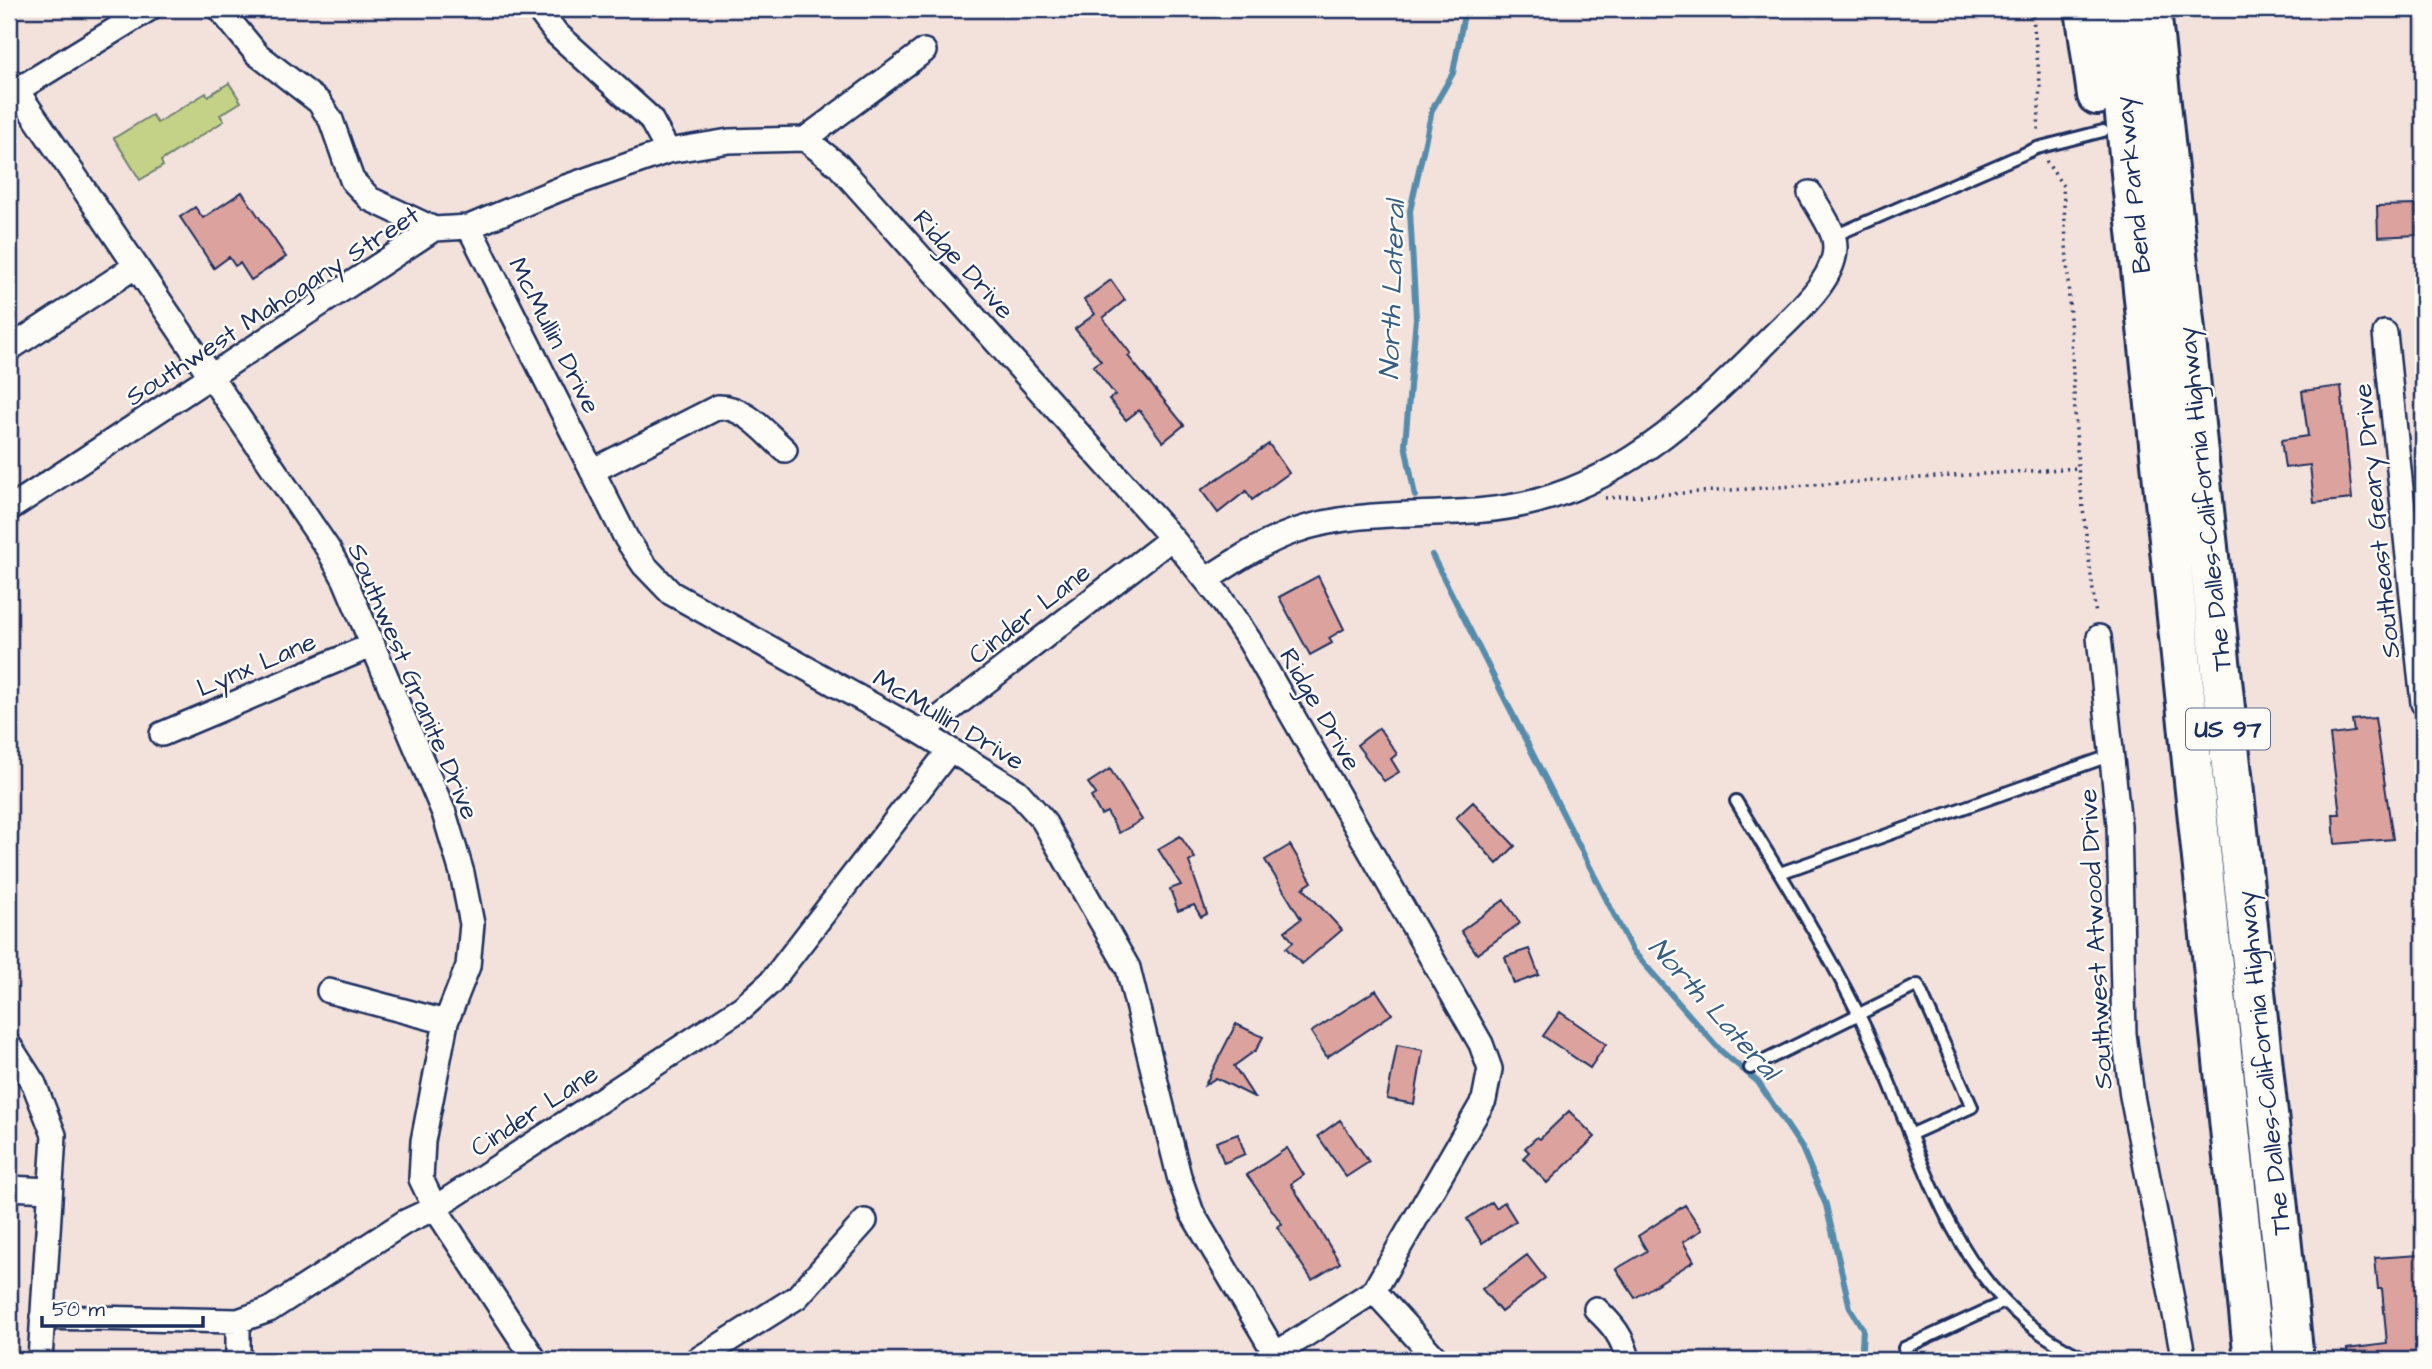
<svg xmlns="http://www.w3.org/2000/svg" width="2432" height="1369" viewBox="0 0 2432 1369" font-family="'Architects Daughter',sans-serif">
<rect width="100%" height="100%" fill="#f3e1dc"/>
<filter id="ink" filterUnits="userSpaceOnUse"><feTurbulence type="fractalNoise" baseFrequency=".0143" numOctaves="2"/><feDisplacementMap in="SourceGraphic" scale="14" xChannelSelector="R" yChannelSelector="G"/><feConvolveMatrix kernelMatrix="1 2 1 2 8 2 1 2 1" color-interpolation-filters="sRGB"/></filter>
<g filter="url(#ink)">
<path fill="#c3d286" stroke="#6f8072" stroke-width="2" d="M 229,83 L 241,102 L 220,115 L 224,121 L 161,161 L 163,166 L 140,180 L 114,138 L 152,115 L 157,123 L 206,93 L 208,96 Z"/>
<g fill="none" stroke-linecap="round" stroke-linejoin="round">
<path stroke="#568cab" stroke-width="6" d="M 1415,496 L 1405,444 L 1416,318 L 1410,211 L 1432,110 L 1453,73 L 1465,9
M 1432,555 L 1632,950 L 1721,1051 L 1758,1082 L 1802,1148 L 1826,1205 L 1850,1308 L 1863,1329 L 1862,1348"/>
</g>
<path fill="#dca29e" stroke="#1b2f5e" stroke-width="2" d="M 242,192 L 286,257 L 251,280 L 240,263 L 235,266 L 229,257 L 214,268 L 180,217 L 195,207 L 203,218 Z
M 2416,205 L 2417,235 L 2378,237 L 2377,206 Z
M 1111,280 L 1125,300 L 1103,318 L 1131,354 L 1128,356 L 1184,425 L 1163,442 L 1139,410 L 1126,420 L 1109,399 L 1115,395 L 1093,366 L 1101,361 L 1075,329 L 1095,314 L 1084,300 Z
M 2341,386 L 2352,499 L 2314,503 L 2310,465 L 2285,468 L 2281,440 L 2308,436 L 2302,391 Z
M 1269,444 L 1289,473 L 1252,500 L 1246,491 L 1218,513 L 1201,490 Z
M 1318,576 L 1344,629 L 1329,638 L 1332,643 L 1310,655 L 1279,597 Z
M 2375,718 L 2393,839 L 2335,844 L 2333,814 L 2340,814 L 2330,735 L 2354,732 L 2352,720 Z
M 1379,728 L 1397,754 L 1391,759 L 1399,772 L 1384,781 L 1357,745 Z
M 1110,769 L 1142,820 L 1119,833 L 1107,812 L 1101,815 L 1091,797 L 1096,794 L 1088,783 Z
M 1473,802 L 1515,846 L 1497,864 L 1456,818 Z
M 1180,836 L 1195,858 L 1189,862 L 1207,914 L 1201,917 L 1194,905 L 1178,911 L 1170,889 L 1181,885 L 1158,849 Z
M 1290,845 L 1312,882 L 1303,888 L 1342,930 L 1302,964 L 1286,948 L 1293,942 L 1285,931 L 1301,919 L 1265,860 Z
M 1504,900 L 1520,923 L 1477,954 L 1461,931 Z
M 1529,949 L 1539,975 L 1514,984 L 1505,957 Z
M 1376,990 L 1392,1014 L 1327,1057 L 1311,1032 Z
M 1560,1012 L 1606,1044 L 1590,1068 L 1543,1036 Z
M 1236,1024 L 1263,1037 L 1256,1050 L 1234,1066 L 1254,1097 L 1216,1078 L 1205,1085 Z
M 1397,1045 L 1423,1050 L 1414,1104 L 1387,1099 Z
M 1569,1111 L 1595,1137 L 1547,1183 L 1523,1158 L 1529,1152 L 1525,1148 L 1537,1137 L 1540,1139 Z
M 1340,1120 L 1369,1162 L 1346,1177 L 1318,1136 Z
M 1238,1134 L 1245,1154 L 1224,1163 L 1216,1142 Z
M 1287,1148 L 1304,1175 L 1291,1184 L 1340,1263 L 1312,1280 L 1277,1227 L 1282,1224 L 1247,1175 Z
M 1492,1202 L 1496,1208 L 1504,1202 L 1516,1221 L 1482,1243 L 1467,1219 Z
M 1685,1205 L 1702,1230 L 1683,1242 L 1694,1261 L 1635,1298 L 1616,1269 L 1647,1251 L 1638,1236 Z
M 1527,1255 L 1545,1278 L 1501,1312 L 1482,1289 Z
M 2419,1255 L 2423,1360 L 2347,1360 L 2347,1349 L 2387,1344 L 2382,1289 L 2378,1289 L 2375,1258 Z"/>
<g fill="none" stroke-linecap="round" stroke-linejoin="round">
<defs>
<path id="service" d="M 1834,236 L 2037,148 L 2103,131
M 1736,801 C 1778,870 1821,940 1858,1013 C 1923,1139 1945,1300 2089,1360
M 1780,873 L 2112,755
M 1750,1068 L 1918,985 L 1972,1107 L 1912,1134
M 1904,1348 L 2002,1303"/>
<path id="minor" d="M 220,9 L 257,54 L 319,102 L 331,120 L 352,180 L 370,199 L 434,229
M 538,9 L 556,33 L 650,118 L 668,151
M 9,79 L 328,549 L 345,580 L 444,813 L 462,873 L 472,924 L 468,966 L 446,1022 L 423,1141 L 421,1179 L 435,1208 L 535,1360
M 9,95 L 149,9
M 805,139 L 838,165 L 1172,538 L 1219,596 L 1249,640 L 1481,1044 L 1490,1069 L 1484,1100 L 1374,1291 L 1266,1360
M 469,227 L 626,538 L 644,565 L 671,593 L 921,732 L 1017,791 L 1043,820 L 1128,968 L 1179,1176 L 1192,1213 L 1279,1360
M 2385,333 L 2423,703
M 9,349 L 136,266
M 592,471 L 718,407 C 745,406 766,433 785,450
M 9,509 L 434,229 L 469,227 L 560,189 L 668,151 L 729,141 L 805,139 L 924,51
M 1207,579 C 1235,561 1263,542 1295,531 C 1372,504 1458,522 1537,501 C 1633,475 1703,406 1770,339 C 1793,315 1846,273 1833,235 C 1828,221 1817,206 1810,193
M 2099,637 L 2119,825 L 2124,1034 L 2132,1096 L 2184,1360
M 921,732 L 1172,538
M 162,734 L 373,645
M 329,991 L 446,1022
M 9,1045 L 34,1084 L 54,1135 L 40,1360
M 9,1188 L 49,1190
M 1374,1291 L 1437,1360
M 1596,1309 C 1613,1325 1623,1337 1628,1360
M 42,1317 L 238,1321 L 269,1310 L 405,1222 L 435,1208 L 743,1007 L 771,982 L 949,751
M 238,1360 L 238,1321
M 697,1360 L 797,1297 L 865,1221"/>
<path id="trunk" d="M 2085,9 L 2097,95
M 2114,9 L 2254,1360
M 2151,9 L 2294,1360"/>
</defs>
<use href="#service" stroke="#1b2f5e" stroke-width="16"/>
<use href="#minor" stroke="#1b2f5e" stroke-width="28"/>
<use href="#trunk" stroke="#1b2f5e" stroke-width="44"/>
<path stroke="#1b2f5e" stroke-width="3.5" stroke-dasharray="2 5" stroke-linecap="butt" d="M 2032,9 L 2040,83 L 2038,132
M 2046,161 L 2063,186 L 2078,468 L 2096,616
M 1605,498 L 2078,468"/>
<use href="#service" stroke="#fdfcf7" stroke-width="10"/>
<use href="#minor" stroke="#fdfcf7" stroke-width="23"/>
<use href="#trunk" stroke="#fdfcf7" stroke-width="38"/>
</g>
</g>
<g text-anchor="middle" stroke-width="5" stroke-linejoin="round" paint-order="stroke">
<rect fill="#fdfcf7" stroke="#5f6c8c" stroke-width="2" x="2186" y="708.5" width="84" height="41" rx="5"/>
<g font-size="24" font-weight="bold" fill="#1b2f5e">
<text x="2228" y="737">US 97</text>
</g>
<g font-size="26" fill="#1b2f5e" stroke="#fdfcf7">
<text transform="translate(2132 185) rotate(-96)" y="9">Bend Parkway</text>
<text transform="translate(964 264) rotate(48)" y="9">Ridge Drive</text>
<text transform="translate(272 305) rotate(-33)" y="9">Southwest Mahogany Street</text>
<text transform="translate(555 335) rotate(63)" y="9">McMullin Drive</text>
<text transform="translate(2204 499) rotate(-96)" y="9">The Dalles-California Highway</text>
<text transform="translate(2376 521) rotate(-96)" y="9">Southeast Geary Drive</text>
<text transform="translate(1029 613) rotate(-38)" y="9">Cinder Lane</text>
<text transform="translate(256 664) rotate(-23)" y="9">Lynx Lane</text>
<text transform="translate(414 681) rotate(67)" y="9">Southwest Granite Drive</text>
<text transform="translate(1321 709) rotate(60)" y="9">Ridge Drive</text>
<text transform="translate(949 719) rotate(31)" y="9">McMullin Drive</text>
<text transform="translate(2095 939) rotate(-93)" y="9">Southwest Atwood Drive</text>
<text transform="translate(2263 1063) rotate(-96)" y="9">The Dalles-California Highway</text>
<text transform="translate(534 1110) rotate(-33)" y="9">Cinder Lane</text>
</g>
<g font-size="28" font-style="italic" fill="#395e84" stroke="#fdfcf7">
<text transform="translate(1391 290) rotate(-88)" y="10">North Lateral</text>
<text transform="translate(1715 1008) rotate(48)" y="10">North Lateral</text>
</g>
</g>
<rect width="2432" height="1369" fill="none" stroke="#fdfcf7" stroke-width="35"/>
<rect x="18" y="18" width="2397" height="1334" fill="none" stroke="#1b2f5e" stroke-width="2.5" filter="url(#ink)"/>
<path d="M42 1316v10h161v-10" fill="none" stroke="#1b2f5e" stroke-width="3.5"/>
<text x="52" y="1316" font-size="21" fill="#1b2f5e" stroke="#fdfcf7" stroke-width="5" paint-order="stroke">50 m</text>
</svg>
